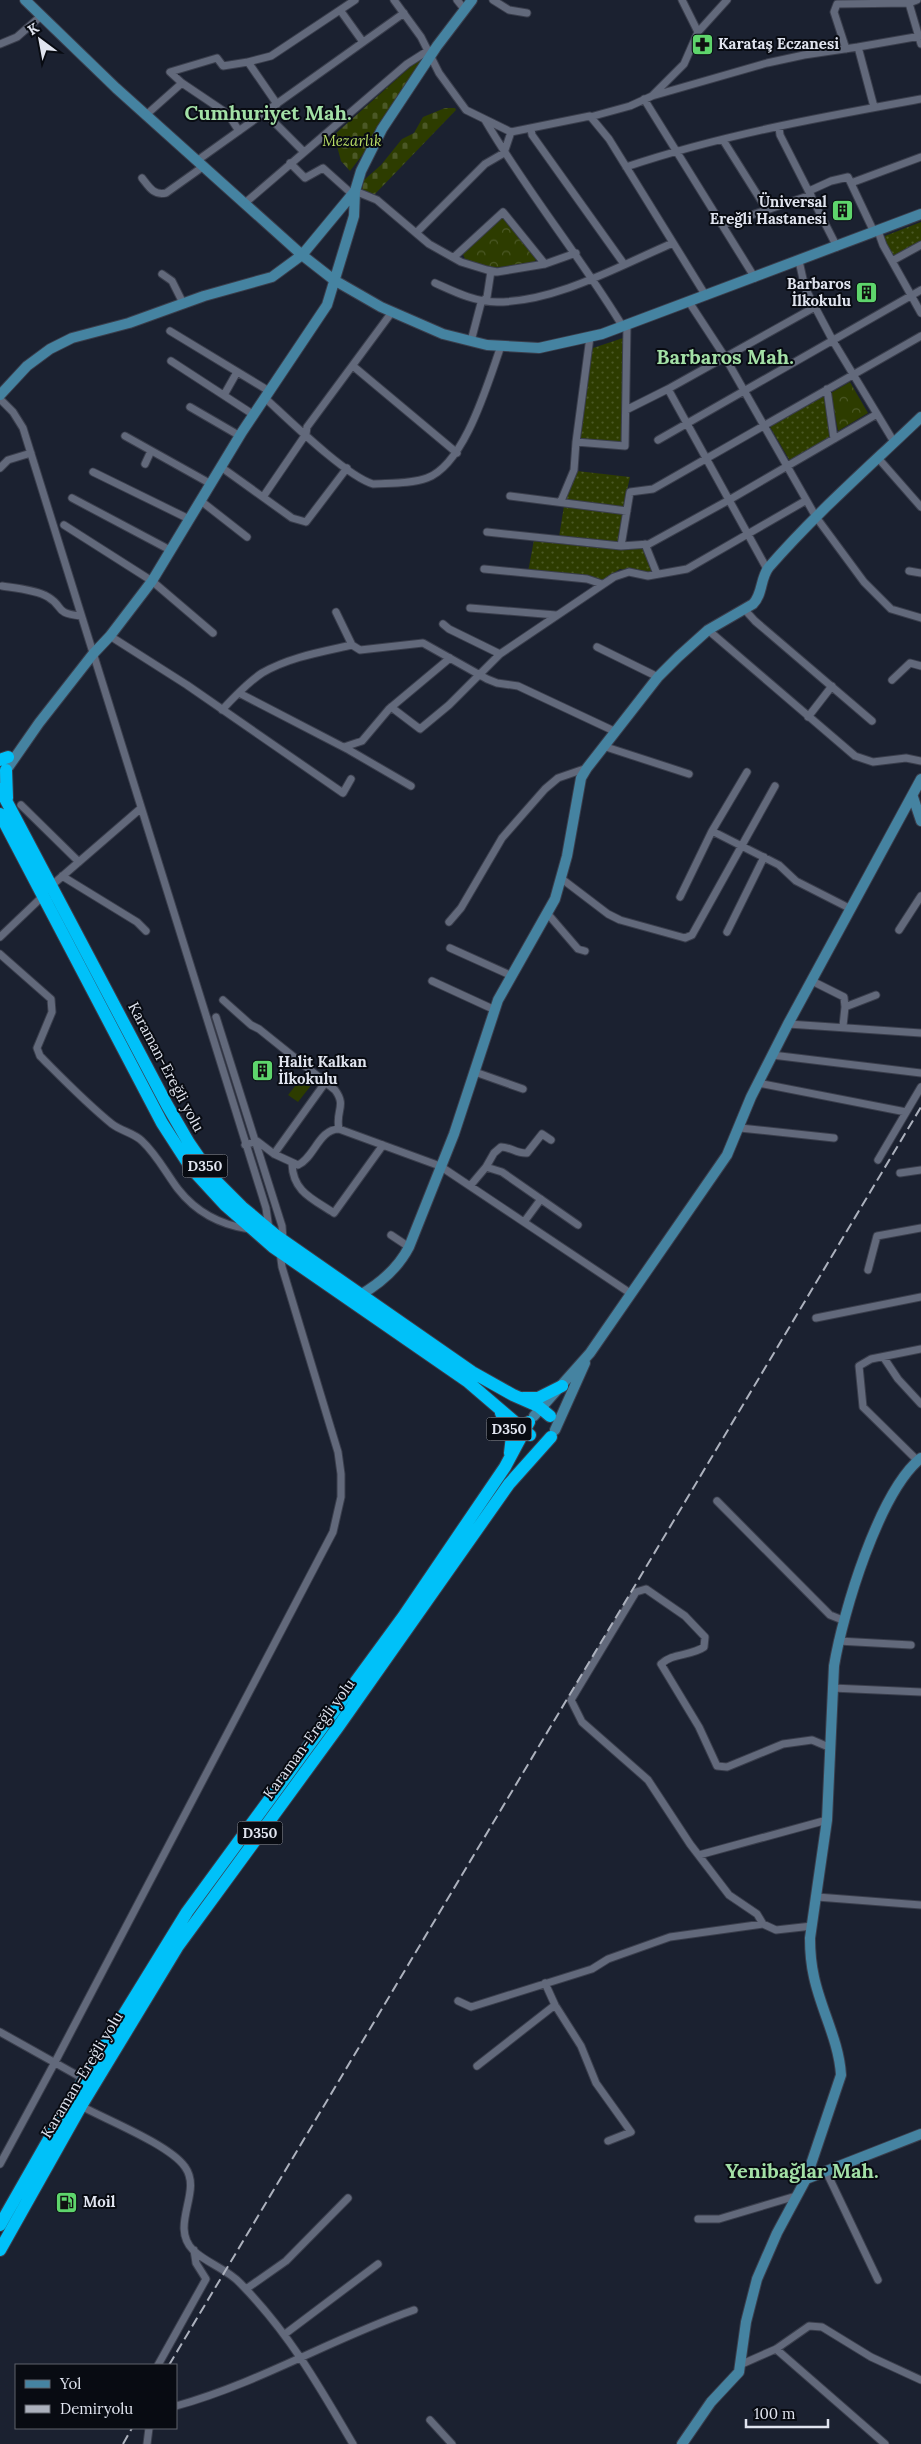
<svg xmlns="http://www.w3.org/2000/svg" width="921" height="2444" viewBox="0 0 921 2444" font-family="Lora,serif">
<defs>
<pattern id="grass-dots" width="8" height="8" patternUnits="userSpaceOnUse" patternTransform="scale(1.25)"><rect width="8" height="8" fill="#2d3c00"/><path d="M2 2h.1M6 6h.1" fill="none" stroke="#4b5826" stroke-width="1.8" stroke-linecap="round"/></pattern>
<pattern id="cemetery-stones" width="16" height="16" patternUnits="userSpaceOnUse" patternTransform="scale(1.25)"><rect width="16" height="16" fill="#2d3c00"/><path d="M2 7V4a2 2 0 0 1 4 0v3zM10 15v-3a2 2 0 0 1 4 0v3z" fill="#4b5826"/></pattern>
<pattern id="park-crowns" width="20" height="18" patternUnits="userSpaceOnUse" patternTransform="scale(1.25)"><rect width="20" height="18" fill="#2d3c00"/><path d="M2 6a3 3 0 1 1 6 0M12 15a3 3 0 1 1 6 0" fill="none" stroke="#4b5826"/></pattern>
</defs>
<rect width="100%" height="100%" fill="#1b2130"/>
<path fill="url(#grass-dots)" d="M 921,222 L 921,242 L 893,258 L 885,242 L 885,236 Z
M 623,338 L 622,442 L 581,440 L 578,435 L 590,349 Z
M 824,396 L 831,436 L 790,461 L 769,425 Z
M 577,471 L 630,477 L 623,508 L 563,499 Z
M 564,506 L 624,513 L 618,543 L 559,537 Z
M 534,540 L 643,549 L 652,571 L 649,574 L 620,569 L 601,581 L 528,572 Z"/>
<path fill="url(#cemetery-stones)" d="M 417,61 L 421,61 L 363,154 L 350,171 L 341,161 L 334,135 Z
M 445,108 L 455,108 L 456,110 L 374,195 L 362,189 L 364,180 L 381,165 L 402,139 L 414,133 L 423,117 Z"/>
<path fill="url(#park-crowns)" d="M 503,216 L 536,259 L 534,263 L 492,268 L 465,259 L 462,252 Z
M 850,382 L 868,413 L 838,431 L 831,393 Z"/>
<path fill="#2d3c00" d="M 303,1076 L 313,1083 L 298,1102 L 288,1095 Z"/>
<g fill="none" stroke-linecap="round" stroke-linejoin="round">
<defs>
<path id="street" d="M 394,0 L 421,37 L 439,73 L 466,110 L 511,132 L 590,116 L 609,139 L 706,296
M 457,0 L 465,10
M 493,0 L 509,10 L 527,13
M 682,0 L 698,32
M 908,0 L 921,44
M 340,10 L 363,42
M 0,44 L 17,37 L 41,16
M 846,49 L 834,12 L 837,4 L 909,3 L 917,0
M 248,62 L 271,56 L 355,0
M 652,96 L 767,63 L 804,55 L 858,47
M 644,99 L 755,278
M 874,107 L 858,47 L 921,36
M 265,113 L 303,151
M 146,115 L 182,83
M 590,117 L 630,106 L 652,96 L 684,64 L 698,32 L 727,0
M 485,120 C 527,192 580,256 623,327
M 779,127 L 780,135 L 837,247
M 531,129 L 532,135 L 624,264
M 239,131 L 228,114 L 182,83 L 170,72 L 217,58 L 223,66 L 248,62 L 277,104
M 723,140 L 767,210
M 198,160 L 404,13
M 290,163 L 305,178 L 323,168 L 352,194
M 626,167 C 721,135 822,117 921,99
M 142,178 C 149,187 154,196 166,193 L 204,166
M 851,183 L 921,157
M 355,191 L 377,200 L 429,244 L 461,262 L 487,270 L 497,272 L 545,264 L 576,253
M 809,191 L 831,181 L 848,177 L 874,232
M 245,203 L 407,64 L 429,50
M 722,225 L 811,195
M 878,231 L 883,245 L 921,313
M 416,233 L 485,164 L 504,153 L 511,132
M 454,257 L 503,212 L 545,264
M 799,261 L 805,288 L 833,341 L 894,442
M 892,261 L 921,245
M 162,274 L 172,281 L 183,303
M 435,283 C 455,292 475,302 497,302 C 556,302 619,266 673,243
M 689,302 L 725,357 L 816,517 L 864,582 L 891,609 L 921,618
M 170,331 L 269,391
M 590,337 L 576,442 L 625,446 L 627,325
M 471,341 L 481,303 L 487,297 L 491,271
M 171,361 L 254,415
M 353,366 L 457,453
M 827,389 L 834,439
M 224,395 L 237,372
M 265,398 C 288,419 346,476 373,484 C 390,483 411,484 427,478 C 465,464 488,382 501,346
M 0,399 L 13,412 L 23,428 L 266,1208 L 269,1229
M 190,407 L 240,436
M 626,410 L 668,389
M 125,436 L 211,484
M 658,440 L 921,290
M 878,458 L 921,507
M 145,464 L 151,451
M 221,467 L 292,518 L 306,522 L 347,468
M 0,468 L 8,460 L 31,453
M 93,472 L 189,519
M 510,496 L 627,511
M 263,497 L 306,434 L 307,427 L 392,312
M 72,498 L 170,550
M 201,501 L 247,537
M 561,501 L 574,470 L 576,442
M 64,525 L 152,581 L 213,633
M 487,532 L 621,546 L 649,544 L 729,500 L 877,414
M 645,544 L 657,574
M 621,546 L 630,492 L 653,489 L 921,336
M 484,569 L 587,579 L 602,584
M 767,569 L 668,389 L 815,307
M 909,571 L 921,573
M 2,586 C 15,588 37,590 48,597 C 65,607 53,613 81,616
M 470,608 L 556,615
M 745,610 L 755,621 L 872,721
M 336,612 L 352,645
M 443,624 L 449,629 L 500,654
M 708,630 L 855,756 L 873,762 L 906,758 L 921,761
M 110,636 L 187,685 L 343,793 L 351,779
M 597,647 L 658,677
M 892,680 L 910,663 L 921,666
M 239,693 L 349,750 L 411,786
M 391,707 L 420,729 L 449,705 L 500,654 L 614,577 L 629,572 L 648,576 L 687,569 L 805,501
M 222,710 C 234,697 247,683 262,673 C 290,657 321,652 352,645 L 360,650 L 423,643 L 487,679 L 497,683 L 518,686 L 614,731
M 808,717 L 832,686
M 603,746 L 689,774
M 344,747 L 362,741 L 389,709 L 450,658
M 21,805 L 79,862
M 712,831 L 779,865 L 796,881 L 851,909
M 62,876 L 137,922 L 146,931
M 562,879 L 608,914 L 620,920 L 685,938 L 692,935 L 775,786
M 51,886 L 140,809
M 680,897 L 712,831 L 747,772
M 547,913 L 578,949 L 585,951
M 449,922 L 461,908 L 502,838 L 545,789 L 558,778 L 587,768
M 899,930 L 921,896
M 727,932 L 764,857
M 0,937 L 43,896
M 450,948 L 510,975
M 0,954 L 51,999 L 52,1012 L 37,1048 L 40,1056 C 63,1079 87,1104 112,1124 C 121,1131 134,1133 142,1141 C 157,1155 166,1173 178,1189 C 196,1212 221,1225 249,1229
M 432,981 L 495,1010
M 812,981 L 844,997 L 845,1007
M 223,1000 L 251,1025 L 259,1029 L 335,1090 C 347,1106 335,1111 339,1129
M 216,1017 L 282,1226 L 283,1240
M 788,1024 L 921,1033
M 843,1026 L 845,1007 L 876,995
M 772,1055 L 921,1073
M 475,1072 L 523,1089
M 758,1083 L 906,1112
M 740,1128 L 834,1138
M 245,1145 L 257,1141 L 274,1154 L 298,1165 C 314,1158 319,1129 339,1129 L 440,1166 L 630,1293
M 274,1154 L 325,1083
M 878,1160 L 921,1087
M 292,1164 C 293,1192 313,1199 334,1213 L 383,1145
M 486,1167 L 494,1153 L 501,1147 C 511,1147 517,1154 527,1153 L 542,1134 L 551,1140
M 900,1173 L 921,1170
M 470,1186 L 486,1167 L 502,1172 L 578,1225
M 524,1222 L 541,1199
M 391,1235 L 409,1247
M 868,1270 L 877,1236 L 921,1228
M 816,1318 L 921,1297
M 884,1358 L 898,1379 L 921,1404
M 918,1461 L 863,1407 L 859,1366 L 871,1359 L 921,1349
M 717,1501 L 830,1615 L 845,1621
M 838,1641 L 911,1645
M 832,1688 L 921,1692
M 699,1855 L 827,1820
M 817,1897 L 921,1905
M 763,1924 L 757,1914 L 729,1895 L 690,1844 L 648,1780 L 582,1722 L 571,1700 L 636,1592 L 646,1589 L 685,1616 L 705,1637 L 704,1647 C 691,1656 672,1653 661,1664 L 699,1727 L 717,1766 L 727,1767 L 783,1744 L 812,1740 L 831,1748
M 545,1983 L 555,2005 L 581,2046 L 596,2083 L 631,2132 L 608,2141
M 458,2001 L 471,2007 L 592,1969 L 608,1959 L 670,1937 L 763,1924 L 776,1930 L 812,1926
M 0,2032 L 84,2079
M 477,2066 L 555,2005
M 81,2106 C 107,2120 170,2145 185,2167 C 203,2192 169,2225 193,2250 C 206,2263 227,2269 240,2283 C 289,2333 318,2384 353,2444
M 0,2164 L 54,2064 L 333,1532 L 341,1497 L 341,1474 L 338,1452 L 282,1267 L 280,1252
M 826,2171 L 878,2280
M 698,2219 L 719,2219 L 796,2196
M 246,2289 L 286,2261 L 348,2198
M 285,2334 L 378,2264
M 776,2349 L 885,2444
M 742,2364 L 776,2349 L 809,2326 L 822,2327 L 871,2357 L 921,2380
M 158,2365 L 206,2279 L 196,2263 L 194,2250
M 176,2406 C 259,2383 333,2338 414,2310
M 430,2420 L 452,2444
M 147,2444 L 149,2428"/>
<path id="secondary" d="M 25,0 L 116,88 L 302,255 L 334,280 L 381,307 L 443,334 L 487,345 L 539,348 L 602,334 L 921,214
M 0,395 L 27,366 L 50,349 L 72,338 L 129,323 L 204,296 L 272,277 L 302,255 L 355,191
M 0,779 L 39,723 L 93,654 L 110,636 L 152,581 L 242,432 L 327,305 L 354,216 L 355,191 L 361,171 L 382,129 L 437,46 L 472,0
M 913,797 L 921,821
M 360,1295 C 381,1283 398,1268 409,1247 L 454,1134 L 498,1000 L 555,899 L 567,856 L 581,778 L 587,768 L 658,677 L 678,657 L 708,630 L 753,604 C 763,594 760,578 769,567 C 816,513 870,466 921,417
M 534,1416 L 590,1353 L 727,1155 L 751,1097 L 788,1024 L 921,779
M 555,1430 L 585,1363
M 806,2179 L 921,2134
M 682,2444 L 711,2402 L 739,2372 L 746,2322 L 757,2279 L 777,2233 L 806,2179 L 841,2075 C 839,2041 821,2010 814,1977 C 811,1964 810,1951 810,1938 L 827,1820 L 834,1666 C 843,1612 879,1492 921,1458"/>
<path id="highway" d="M 0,760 L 8,757
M 6,770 L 7,798
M 0,789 L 167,1105 L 189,1143 L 213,1178 L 242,1207 L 278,1237 L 472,1372 L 513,1395 L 538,1406 L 550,1416
M 0,814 L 162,1123 L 191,1168 L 225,1205 L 273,1247 L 467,1381 L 530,1435
M 523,1398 L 538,1398 L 562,1386
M 501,1413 L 512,1436 L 510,1453
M 0,2225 L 73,2097 L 187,1912 L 403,1617 L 505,1467 L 529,1422
M 0,2250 L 81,2106 L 178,1946 L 338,1727 L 509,1484 L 551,1437"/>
</defs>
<use href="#street" stroke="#3a3e4c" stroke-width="9"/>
<use href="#secondary" stroke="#3a3e4c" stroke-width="12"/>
<use href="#highway" stroke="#3a3e4c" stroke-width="14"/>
<use href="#street" stroke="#62697b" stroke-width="7"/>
<use href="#secondary" stroke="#4583a1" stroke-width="10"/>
<use href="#highway" stroke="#00c1f9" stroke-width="12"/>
<path stroke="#acb1bd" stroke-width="2" stroke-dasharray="10 5" stroke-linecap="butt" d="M 169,2365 L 921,1107
M 123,2444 L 132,2428"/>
</g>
<defs>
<symbol id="pharmacy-square" viewBox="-11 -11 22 22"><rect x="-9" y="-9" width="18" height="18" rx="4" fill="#5ed56c" stroke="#080b12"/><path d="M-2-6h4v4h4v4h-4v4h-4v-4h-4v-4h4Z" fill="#111"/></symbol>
<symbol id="building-square" viewBox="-11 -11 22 22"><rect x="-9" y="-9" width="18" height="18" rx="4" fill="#5ed56c" stroke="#080b12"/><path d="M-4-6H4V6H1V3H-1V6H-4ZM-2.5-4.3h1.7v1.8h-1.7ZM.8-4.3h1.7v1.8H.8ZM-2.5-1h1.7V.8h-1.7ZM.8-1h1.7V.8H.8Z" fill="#111"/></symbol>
<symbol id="fuel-square" viewBox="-11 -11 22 22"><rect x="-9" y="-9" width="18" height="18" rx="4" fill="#5ed56c" stroke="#080b12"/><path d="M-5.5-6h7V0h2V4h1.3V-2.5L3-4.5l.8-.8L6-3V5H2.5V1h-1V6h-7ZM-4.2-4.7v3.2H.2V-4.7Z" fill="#111"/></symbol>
</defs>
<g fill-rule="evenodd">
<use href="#pharmacy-square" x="690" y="32" width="25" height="25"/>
<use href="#building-square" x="830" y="198" width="25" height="25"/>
<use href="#building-square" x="854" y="280" width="25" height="25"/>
<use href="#building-square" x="250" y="1058" width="25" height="25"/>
<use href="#fuel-square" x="54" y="2190" width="25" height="25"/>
</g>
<g text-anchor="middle" stroke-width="4" stroke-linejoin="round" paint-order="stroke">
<g fill="#080b12" stroke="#9fa3ad" stroke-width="1">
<rect x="182.5" y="1154.5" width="45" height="23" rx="4"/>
<rect x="486.5" y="1417.5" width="45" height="23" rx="4"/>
<rect x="237.5" y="1821.5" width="45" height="23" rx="4"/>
</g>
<g font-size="14" font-weight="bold" fill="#e0e4ef">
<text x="205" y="1171">D350</text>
<text x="509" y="1434">D350</text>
<text x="260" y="1838">D350</text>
</g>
<g font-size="15" font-weight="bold" fill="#e0e4ef" stroke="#080b12" text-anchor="start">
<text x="718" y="49">Karataş Eczanesi</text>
<text x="827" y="207" text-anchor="end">Üniversal<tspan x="827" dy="17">Ereğli Hastanesi</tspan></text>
<text x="851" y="289" text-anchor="end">Barbaros<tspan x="851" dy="17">İlkokulu</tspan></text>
<text x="278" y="1067">Halit Kalkan<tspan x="278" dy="17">İlkokulu</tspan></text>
<text x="83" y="2207">Moil</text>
</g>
<g font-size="15" font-style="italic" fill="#b8dc65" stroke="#080b12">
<text x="352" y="146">Mezarlık</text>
</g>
<g font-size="15" fill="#e0e4ef" stroke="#080b12">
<text transform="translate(166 1067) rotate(62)" y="5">Karaman-Ereğli yolu</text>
<text transform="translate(309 1739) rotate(-54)" y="5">Karaman-Ereğli yolu</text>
<text transform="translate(82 2075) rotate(-59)" y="5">Karaman-Ereğli yolu</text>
</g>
<g font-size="20" font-weight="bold" fill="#a3e0a6" stroke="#080b12">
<text x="268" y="120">Cumhuriyet Mah.</text>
<text x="725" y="364">Barbaros Mah.</text>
<text x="802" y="2178">Yenibağlar Mah.</text>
</g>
</g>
<rect x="15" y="2364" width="162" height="65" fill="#080b12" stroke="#5e626a"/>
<rect x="25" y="2380" width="25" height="8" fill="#4583a1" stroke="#5e626a"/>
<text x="60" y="2389" font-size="15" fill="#e0e4ef">Yol</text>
<rect x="25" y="2405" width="25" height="8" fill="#acb1bd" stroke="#5e626a"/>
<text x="60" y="2414" font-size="15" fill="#e0e4ef">Demiryolu</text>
<g transform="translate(40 40) rotate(328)" stroke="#080b12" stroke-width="4" paint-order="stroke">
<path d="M0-4L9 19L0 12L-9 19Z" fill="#e0e4ef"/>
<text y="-8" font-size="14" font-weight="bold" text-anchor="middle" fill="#e0e4ef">K</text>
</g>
<path d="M746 2419v8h82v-8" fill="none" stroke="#e0e4ef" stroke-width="2.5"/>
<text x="754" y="2419" font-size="15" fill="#e0e4ef" stroke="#080b12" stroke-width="4" paint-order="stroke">100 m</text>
</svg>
